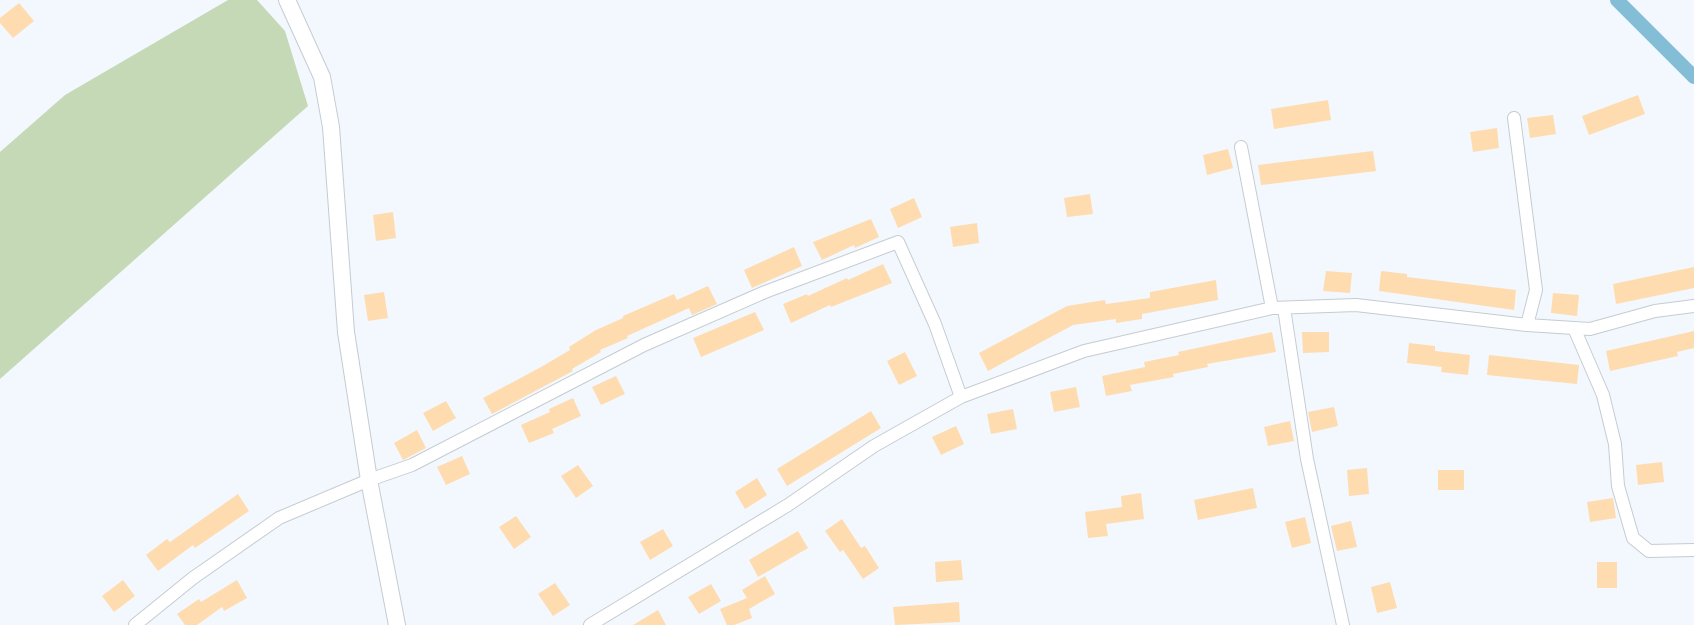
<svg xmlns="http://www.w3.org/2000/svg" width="1694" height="625" viewBox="0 0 1694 625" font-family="Raleway,sans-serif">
<rect width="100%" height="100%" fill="#f2f8fe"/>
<path fill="#c6d9b7" d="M 228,0 L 257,0 L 285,31 L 308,106 L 0,379 L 0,152 L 65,95 Z"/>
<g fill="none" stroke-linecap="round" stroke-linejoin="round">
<path stroke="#83bed6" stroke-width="14" d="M 1617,0 L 1694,77"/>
</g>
<path fill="#ffdcaf" d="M 19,3 L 34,21 L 13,38 L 0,23 L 0,18 Z
M 1638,95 L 1645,114 L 1589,135 L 1582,116 Z
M 1328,100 L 1331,120 L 1274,129 L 1271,109 Z
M 1553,115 L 1556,134 L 1530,138 L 1527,118 Z
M 1497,128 L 1499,148 L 1473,152 L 1470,132 Z
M 1228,149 L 1233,168 L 1207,175 L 1203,155 Z
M 1373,151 L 1376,171 L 1261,185 L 1258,165 Z
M 1090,194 L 1093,214 L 1067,217 L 1064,198 Z
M 914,198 L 922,217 L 898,228 L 890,209 Z
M 393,212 L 396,238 L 376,241 L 373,215 Z
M 871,219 L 879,237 L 855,248 L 854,245 L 822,260 L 813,242 Z
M 977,223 L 979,243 L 953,247 L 950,227 Z
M 794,247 L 802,266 L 752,288 L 744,270 Z
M 883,264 L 892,283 L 831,307 L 830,305 L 791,323 L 783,304 L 807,294 L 808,296 L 847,278 L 848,280 Z
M 1694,267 L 1694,288 L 1616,304 L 1613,284 Z
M 1326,271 L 1352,273 L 1350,293 L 1323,291 Z
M 1381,271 L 1407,274 L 1407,277 L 1516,290 L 1514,310 L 1379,291 Z
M 1216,280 L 1218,300 L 1142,314 L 1142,319 L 1116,323 L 1116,319 L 1073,325 L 988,371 L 979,353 L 1067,306 L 1105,300 L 1106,304 L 1150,298 L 1150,292 Z
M 708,286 L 717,304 L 692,315 L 689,308 L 627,336 L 628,338 L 600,350 L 601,352 L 572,369 L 573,371 L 492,414 L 483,398 L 541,367 L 570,350 L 569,347 L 596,330 L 623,318 L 623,316 L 674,294 L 677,300 Z
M 384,292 L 388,318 L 368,321 L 364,295 Z
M 1553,293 L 1579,295 L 1577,316 L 1551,313 Z
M 755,312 L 764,330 L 701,357 L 693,338 Z
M 1694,331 L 1694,348 L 1677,352 L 1678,356 L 1610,371 L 1606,351 Z
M 1272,332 L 1276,352 L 1207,364 L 1208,367 L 1173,374 L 1174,377 L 1130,385 L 1132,391 L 1106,396 L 1102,376 L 1145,367 L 1144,362 L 1179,355 L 1178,352 Z
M 1302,332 L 1329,332 L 1329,352 L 1303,353 Z
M 1409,343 L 1435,346 L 1435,351 L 1470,355 L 1468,375 L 1441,372 L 1442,367 L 1407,363 Z
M 905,352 L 917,376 L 899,385 L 887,361 Z
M 1489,355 L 1579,365 L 1577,384 L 1487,375 Z
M 616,376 L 625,394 L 601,405 L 592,387 Z
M 1076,387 L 1080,407 L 1054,412 L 1050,392 Z
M 573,398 L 581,416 L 552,429 L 554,433 L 529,443 L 521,425 L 550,412 L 549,409 Z
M 446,401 L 456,418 L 433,431 L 423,413 Z
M 1334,407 L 1338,426 L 1312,432 L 1308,412 Z
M 1013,409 L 1017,429 L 991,434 L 987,414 Z
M 871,411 L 881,428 L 787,486 L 777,469 Z
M 1290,421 L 1294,441 L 1268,446 L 1264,427 Z
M 956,426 L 964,444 L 941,455 L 932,437 Z
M 417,430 L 426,448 L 403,460 L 394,443 Z
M 462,456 L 470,474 L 446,485 L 437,467 Z
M 1662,462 L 1664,482 L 1638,485 L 1636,465 Z
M 578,465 L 593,486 L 576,498 L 561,476 Z
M 1367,468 L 1369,494 L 1349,496 L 1347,470 Z
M 1438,470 L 1464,470 L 1464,490 L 1438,490 Z
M 757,478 L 767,495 L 745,509 L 735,492 Z
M 1253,488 L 1257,508 L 1198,520 L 1194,500 Z
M 1141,493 L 1144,519 L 1106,524 L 1108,536 L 1088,538 L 1085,512 L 1122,507 L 1121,496 Z
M 238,494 L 249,511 L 195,548 L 193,545 L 158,571 L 146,555 L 167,539 L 170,542 Z
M 1613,498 L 1616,518 L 1590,522 L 1587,502 Z
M 516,516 L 531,537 L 514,549 L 499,527 Z
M 1305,517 L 1311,543 L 1292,548 L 1285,522 Z
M 842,519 L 861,548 L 865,546 L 879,568 L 863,579 L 843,550 L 840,552 L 825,531 Z
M 1351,521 L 1357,547 L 1337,551 L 1331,526 Z
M 663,529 L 673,546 L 650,560 L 640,542 Z
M 798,531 L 808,548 L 758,577 L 749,560 Z
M 961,560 L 963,580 L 936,582 L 935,562 Z
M 1597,562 L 1617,562 L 1617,588 L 1597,588 Z
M 765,576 L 775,594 L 749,609 L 752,618 L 734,625 L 727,625 L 720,609 L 747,598 L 742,590 Z
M 123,580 L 135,596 L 114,612 L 102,596 Z
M 237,580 L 247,598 L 224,611 L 222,607 L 197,625 L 185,625 L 177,614 L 199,599 L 201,602 Z
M 1390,582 L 1397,608 L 1377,613 L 1371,587 Z
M 555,583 L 570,605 L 553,616 L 538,594 Z
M 711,584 L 721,601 L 699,614 L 688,597 Z
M 959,602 L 960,622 L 895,625 L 893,607 Z
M 658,610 L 666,625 L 633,625 Z"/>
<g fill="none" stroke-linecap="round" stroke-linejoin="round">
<defs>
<path id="minor" d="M 1514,118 L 1536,290 L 1527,325
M 1241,147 L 1272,308
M 1284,308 L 1307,459 L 1343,625
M 1574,328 L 1603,395 L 1615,444 L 1618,486 L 1633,538 L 1649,551 L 1694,550
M 135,625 L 193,578 L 279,518 L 369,480 L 412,465 L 644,345 L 765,292 L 898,242 L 935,324 L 961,397
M 590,625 L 788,505 L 874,446 L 961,397 L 1084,351 L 1272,308 L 1356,305 L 1527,325 L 1590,329 L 1655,311 L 1694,306"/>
<path id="tertiary" d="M 287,0 L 322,77 L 331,127 L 346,332 L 369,480 L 397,625"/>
</defs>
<use href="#minor" stroke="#c5ccd1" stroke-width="14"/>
<use href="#tertiary" stroke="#c5ccd1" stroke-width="18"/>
<use href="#minor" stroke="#fff" stroke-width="12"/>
<use href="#tertiary" stroke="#fff" stroke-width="16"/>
</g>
</svg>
